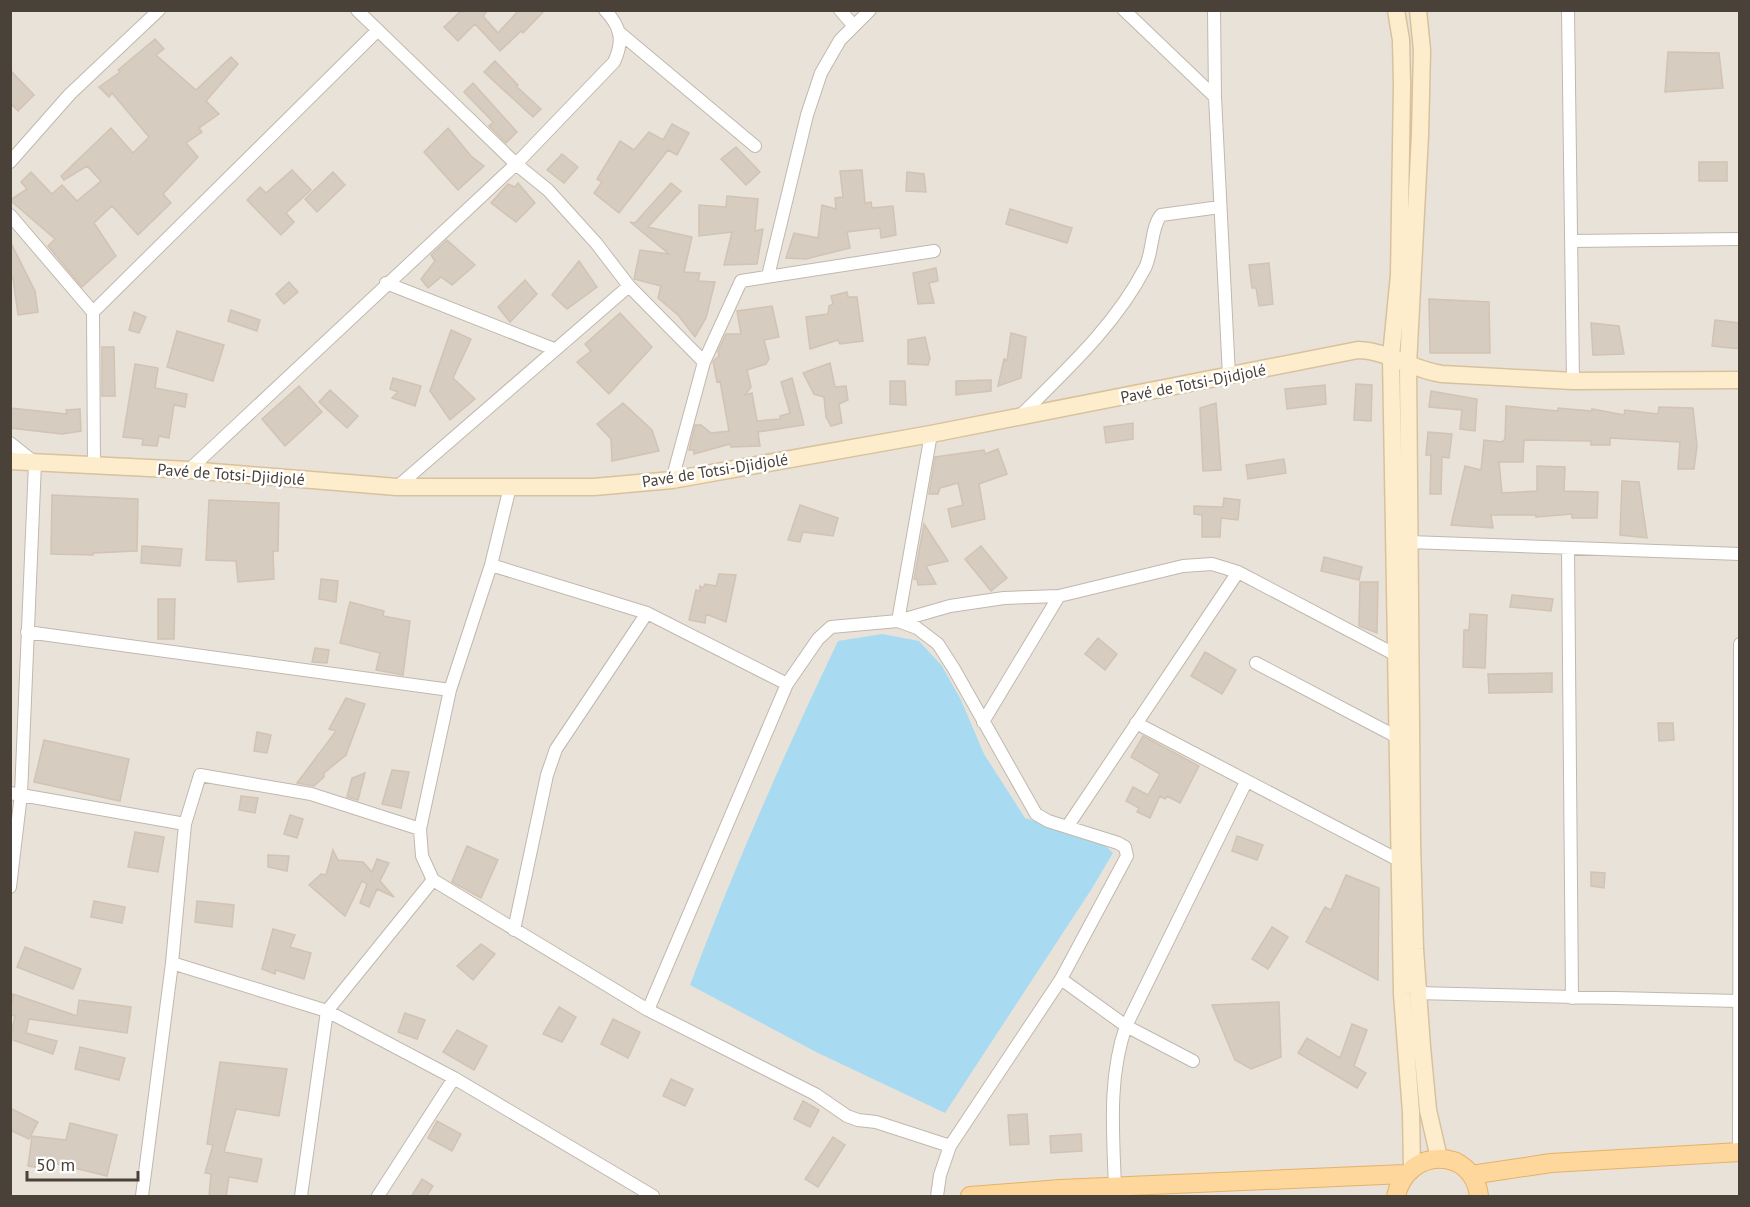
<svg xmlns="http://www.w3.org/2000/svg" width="1750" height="1207" viewBox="0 0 1750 1207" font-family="'PT Sans',sans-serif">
<rect width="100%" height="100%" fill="#f5f1eb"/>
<path fill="#e9e2d9" d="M 11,11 L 1739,11 L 1739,1196 L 11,1196 Z"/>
<path fill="#a8dbf1" d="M 882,634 L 919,641 L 942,666 L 961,700 L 984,754 L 1025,818 L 1104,844 L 1113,853 L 1091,890 L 945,1113 L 816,1052 L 690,985 C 734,868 784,754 838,641 Z"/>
<path fill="#d7ccc0" stroke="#d2c3b3" stroke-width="1.5" d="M 462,10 L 488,10 L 483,16 L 498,33 L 519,10 L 545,10 L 523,33 L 521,31 L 500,51 L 475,24 L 458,41 L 444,27 Z
M 155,39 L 164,49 L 156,55 L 196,90 L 231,57 L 238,64 L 206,101 L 219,114 L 199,128 L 202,132 L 186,143 L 198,157 L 163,194 L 171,203 L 138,235 L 112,206 L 94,223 L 116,256 L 82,287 L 48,246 L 55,239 L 10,200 L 27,189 L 21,182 L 31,172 L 52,194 L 62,185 L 77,201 L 101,181 L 87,166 L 64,180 L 61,176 L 111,128 L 133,153 L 149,137 L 112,93 L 109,97 L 99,87 L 120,72 L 118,70 Z
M 1668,52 L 1719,53 L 1723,88 L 1665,92 Z
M 495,61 L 518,85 L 516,86 L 541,109 L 533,117 L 484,72 Z
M 10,70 L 34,95 L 18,111 L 10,103 Z
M 473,83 L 517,132 L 506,143 L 489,126 L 493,122 L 464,92 Z
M 672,124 L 689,133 L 677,155 L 668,150 L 619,213 L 594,193 L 602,182 L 597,179 L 620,141 L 634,150 L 649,132 L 663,140 Z
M 448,128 L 471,156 L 484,166 L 458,190 L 424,152 Z
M 736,147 L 760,172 L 746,185 L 721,159 Z
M 562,154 L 578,167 L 564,183 L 547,170 Z
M 1699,162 L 1727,162 L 1727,181 L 1699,181 Z
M 292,170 L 311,190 L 286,213 L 294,222 L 281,235 L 247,200 L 260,187 L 266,193 Z
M 862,170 L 865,203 L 871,202 L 872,208 L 893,206 L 896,235 L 881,238 L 880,228 L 847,232 L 850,248 L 806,259 L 786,258 L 794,233 L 818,238 L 822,205 L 836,209 L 835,198 L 843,197 L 840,171 Z
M 333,172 L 345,185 L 317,212 L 305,199 Z
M 907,172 L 924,174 L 926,192 L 906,191 Z
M 518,183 L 535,203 L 516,222 L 491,203 L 508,184 L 515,187 Z
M 671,183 L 681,191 L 648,227 L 692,237 L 684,272 L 700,273 L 698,281 L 715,282 L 706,318 L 695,337 L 678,315 L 658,298 L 661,286 L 634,279 L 640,250 L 669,254 L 630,222 L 635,223 Z
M 727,196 L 758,199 L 755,231 L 763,229 L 757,264 L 724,265 L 732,232 L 699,236 L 699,205 L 726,207 Z
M 1010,209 L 1072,228 L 1067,243 L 1006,224 Z
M 447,240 L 475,265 L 452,285 L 441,277 L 428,288 L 421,279 L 435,261 L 431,255 Z
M 10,241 L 35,291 L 38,312 L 18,315 L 13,278 L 10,280 Z
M 579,261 L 597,287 L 567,309 L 552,295 Z
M 1269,263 L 1273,304 L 1259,306 L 1256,288 L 1252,288 L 1249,265 Z
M 936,268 L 938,281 L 929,283 L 934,303 L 918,304 L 913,273 Z
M 525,280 L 537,294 L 510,322 L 498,307 Z
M 289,282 L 298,292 L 284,304 L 276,294 Z
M 847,292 L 848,297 L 857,297 L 863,341 L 840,344 L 838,340 L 810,349 L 806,317 L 828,314 L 829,306 L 833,304 L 831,296 Z
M 1429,299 L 1489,302 L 1490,353 L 1430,353 Z
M 772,306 L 779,337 L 764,340 L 769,359 L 766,364 L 747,370 L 751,387 L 745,395 L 752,393 L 757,421 L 780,419 L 780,416 L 790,413 L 781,382 L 792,378 L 804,425 L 758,432 L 760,446 L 731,447 L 730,444 L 694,454 L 694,450 L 689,450 L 695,425 L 701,425 L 711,433 L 729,431 L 720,381 L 717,382 L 713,361 L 719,356 L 718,351 L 726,334 L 741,334 L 737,311 Z
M 231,310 L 260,320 L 257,331 L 228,321 Z
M 134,312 L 146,317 L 139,333 L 129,330 Z
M 620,313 L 652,347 L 609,394 L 577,362 L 591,351 L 585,344 Z
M 1715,320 L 1740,323 L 1740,349 L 1712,346 Z
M 1591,323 L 1619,326 L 1624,354 L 1593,355 Z
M 451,330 L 471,339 L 453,378 L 475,399 L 450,420 L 430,391 Z
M 177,331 L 224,345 L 213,381 L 167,367 Z
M 1011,333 L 1026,337 L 1021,378 L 998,386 L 1004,359 L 1007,360 Z
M 925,337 L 930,359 L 928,365 L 908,364 L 908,340 Z
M 102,347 L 114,347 L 115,396 L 102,396 Z
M 830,363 L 835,387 L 846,386 L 848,400 L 839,404 L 842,423 L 831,426 L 826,417 L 824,397 L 814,394 L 803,373 Z
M 135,364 L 158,368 L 155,388 L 187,394 L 185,407 L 174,405 L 169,438 L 159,436 L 157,446 L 142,445 L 143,439 L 123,437 Z
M 393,378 L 421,386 L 415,406 L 392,398 L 398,392 L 390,389 Z
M 991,380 L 991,391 L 956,395 L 956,381 Z
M 890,381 L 905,381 L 906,405 L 890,404 Z
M 1356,384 L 1372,385 L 1371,421 L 1354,420 Z
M 1325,385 L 1326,404 L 1287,409 L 1285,389 Z
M 299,386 L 322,412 L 285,446 L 262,419 Z
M 330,390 L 358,416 L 347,428 L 319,402 Z
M 1431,391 L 1477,399 L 1475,431 L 1460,429 L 1462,410 L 1429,407 Z
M 623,403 L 652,430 L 659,451 L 612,461 L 611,439 L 597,424 Z
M 1216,403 L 1221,470 L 1203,471 L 1200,408 Z
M 1506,406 L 1558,411 L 1558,408 L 1592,411 L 1592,409 L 1624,415 L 1625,410 L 1658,414 L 1659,407 L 1693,408 L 1697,446 L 1694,469 L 1678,469 L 1680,442 L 1610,438 L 1610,445 L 1591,445 L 1591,441 L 1524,440 L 1523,462 L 1499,462 L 1502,493 L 1537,491 L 1537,466 L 1565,467 L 1564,491 L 1598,492 L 1597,518 L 1572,518 L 1572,514 L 1536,517 L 1536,515 L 1491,515 L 1493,528 L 1451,525 L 1465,466 L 1481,470 L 1484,440 L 1502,442 L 1505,439 Z
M 10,408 L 67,414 L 66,410 L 80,409 L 81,431 L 62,434 L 10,428 Z
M 1133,423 L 1133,439 L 1106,443 L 1104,427 Z
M 1428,432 L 1452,434 L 1449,458 L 1442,457 L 1441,494 L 1430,494 L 1431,455 L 1426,455 Z
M 998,449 L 1007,474 L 979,484 L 985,519 L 952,527 L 948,509 L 963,505 L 958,483 L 940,488 L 938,494 L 929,494 L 935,457 L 984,450 L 985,454 Z
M 1284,459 L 1286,473 L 1248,479 L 1246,465 Z
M 1622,481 L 1639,482 L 1647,538 L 1620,535 Z
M 52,495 L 138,499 L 137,551 L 93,553 L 93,555 L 51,554 Z
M 1224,498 L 1240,500 L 1238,520 L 1221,518 L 1220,537 L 1202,537 L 1202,515 L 1194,514 L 1194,506 L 1223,507 Z
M 209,500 L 279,503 L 278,551 L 273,551 L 274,579 L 238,582 L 236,561 L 206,560 Z
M 800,505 L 838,518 L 833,536 L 803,532 L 800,542 L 788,540 Z
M 924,524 L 948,561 L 926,566 L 936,584 L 918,585 L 917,579 L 914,579 Z
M 142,546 L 182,549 L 180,566 L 141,563 Z
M 981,546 L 1007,578 L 991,591 L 965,559 Z
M 1324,557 L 1362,567 L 1359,580 L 1321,571 Z
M 719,574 L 736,575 L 726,622 L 706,614 L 705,623 L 689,620 L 696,590 L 700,591 L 700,586 L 703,588 L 705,584 L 716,586 Z
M 321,579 L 338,581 L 336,602 L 319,599 Z
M 1360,582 L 1378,582 L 1377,633 L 1359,626 Z
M 1512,595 L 1553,599 L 1551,611 L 1510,607 Z
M 158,599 L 175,599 L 174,639 L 158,639 Z
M 350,602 L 384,611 L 383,616 L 410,621 L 403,675 L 376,670 L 380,653 L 340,643 Z
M 1470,614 L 1487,615 L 1485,668 L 1463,667 L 1464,630 L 1469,630 Z
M 1098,638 L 1117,654 L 1105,670 L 1085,654 Z
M 315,648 L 329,650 L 327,663 L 312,662 Z
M 1205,652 L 1236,670 L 1222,694 L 1191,676 Z
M 1552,673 L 1552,692 L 1489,693 L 1488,674 Z
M 346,698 L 365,704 L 346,755 L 324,773 L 324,777 L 314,786 L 297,783 L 336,731 L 329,729 Z
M 1658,723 L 1673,723 L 1674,740 L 1659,741 Z
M 257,732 L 271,735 L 267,753 L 254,751 Z
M 1143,736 L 1199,766 L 1180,803 L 1167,796 L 1165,799 L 1160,796 L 1150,818 L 1137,812 L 1139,808 L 1126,801 L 1133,787 L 1148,795 L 1160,774 L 1131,757 Z
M 44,740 L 129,759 L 120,801 L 34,782 Z
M 392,770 L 409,772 L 401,808 L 382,804 Z
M 365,773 L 358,800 L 347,797 L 352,778 Z
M 241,796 L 258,798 L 255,813 L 239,810 Z
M 290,815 L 303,819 L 297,838 L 284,834 Z
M 135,832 L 164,837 L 158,872 L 128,867 Z
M 1237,836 L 1263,845 L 1257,860 L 1232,851 Z
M 467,846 L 498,860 L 481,898 L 452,882 Z
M 333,850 L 338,860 L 363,862 L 372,872 L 377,859 L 389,863 L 380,881 L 394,897 L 377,889 L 369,907 L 360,903 L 367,884 L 362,881 L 345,916 L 309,885 L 321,874 L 326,875 Z
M 268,855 L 289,856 L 287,871 L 268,867 Z
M 1591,872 L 1605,873 L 1604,888 L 1591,886 Z
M 1346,875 L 1379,888 L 1378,980 L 1306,942 L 1325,907 L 1331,910 Z
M 94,901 L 125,907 L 122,923 L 91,917 Z
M 197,901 L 234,905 L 232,927 L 195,922 Z
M 1272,927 L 1288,937 L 1268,969 L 1252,959 Z
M 273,929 L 295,935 L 290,947 L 311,953 L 304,979 L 276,970 L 275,974 L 262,969 Z
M 481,944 L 495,954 L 473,980 L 457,966 Z
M 25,947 L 81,969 L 73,989 L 17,967 Z
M 13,994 L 77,1016 L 79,1000 L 131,1007 L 127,1033 L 29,1019 L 26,1033 L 57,1041 L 53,1054 L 10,1039 L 15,1016 L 10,1015 Z
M 1279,1002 L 1281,1057 L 1251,1069 L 1235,1060 L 1212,1005 Z
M 559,1007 L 576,1017 L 562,1042 L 543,1034 Z
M 405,1013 L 425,1020 L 417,1039 L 398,1032 Z
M 613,1019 L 640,1032 L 628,1058 L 601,1044 Z
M 1352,1024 L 1367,1030 L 1354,1066 L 1366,1073 L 1357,1088 L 1298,1053 L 1307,1038 L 1340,1058 Z
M 457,1030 L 487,1046 L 474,1070 L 443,1052 Z
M 80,1047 L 125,1058 L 119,1080 L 75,1069 Z
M 220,1062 L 287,1069 L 279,1116 L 236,1109 L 224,1152 L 262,1159 L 257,1182 L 229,1177 L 226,1197 L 209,1197 L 211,1174 L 205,1173 L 213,1145 L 207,1144 Z
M 671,1079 L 693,1089 L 685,1106 L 663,1096 Z
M 803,1101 L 819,1110 L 810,1127 L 794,1119 Z
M 10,1108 L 38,1122 L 29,1139 L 10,1130 Z
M 1027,1114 L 1029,1144 L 1010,1145 L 1008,1115 Z
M 437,1121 L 461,1134 L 452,1151 L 428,1138 Z
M 70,1123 L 117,1135 L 107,1176 L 50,1162 L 49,1169 L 28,1166 L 32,1136 L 66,1140 Z
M 1081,1134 L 1082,1151 L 1051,1153 L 1050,1136 Z
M 833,1137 L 845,1145 L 818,1187 L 805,1179 Z
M 422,1179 L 433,1186 L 426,1197 L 411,1197 Z"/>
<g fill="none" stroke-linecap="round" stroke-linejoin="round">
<defs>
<path id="street" d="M 357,10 L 516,164 L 548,190 L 596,243 L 629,286 L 704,362
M 840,10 L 854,26
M 1124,10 L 1215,97
M 1214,10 L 1215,97 L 1229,376
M 1568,10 L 1573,381
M 620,33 L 755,146
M 10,162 L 70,94 L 159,10
M 10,215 L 93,312
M 1572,241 L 1740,239
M 768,276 L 807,115 L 821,73 L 840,40 L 870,10
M 386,283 L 554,349
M 1019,417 C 1065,371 1115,326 1145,268 C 1153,252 1151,227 1161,215 L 1220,207
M 931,434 L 898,621 L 950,606 L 1004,598 L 1059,596 L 1183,566 L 1212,564 L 1238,572 L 1396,655
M 10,443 L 35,463 L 21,794 L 10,887
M 94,465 L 93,312 L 377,31
M 189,470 L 516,164 L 614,62 C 624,41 621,27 605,10
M 672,480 L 704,362 L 741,281 L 934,251
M 397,487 L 629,286
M 510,487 L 491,565 L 450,690 L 420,829 L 422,856 L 433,880 L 648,1010 L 815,1094 L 847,1116 L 858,1120 L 876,1122 L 950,1146
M 1410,542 L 1740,554
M 1568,548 L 1572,998
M 491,565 L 647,613 L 787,684
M 27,632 L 450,690
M 1256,663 L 1397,737
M 983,722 L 1059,596
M 1136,723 L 1406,864
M 10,793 L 185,824
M 1067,827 L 1238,572
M 514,930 L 547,775 L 556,749 L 647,613
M 172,963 L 327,1011 L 454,1078 L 653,1196
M 1061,979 L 1126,1026 C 1108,1077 1113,1133 1115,1187
M 1417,993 L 1738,1001
M 648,1010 L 787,684 L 818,639 L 831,627 L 898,621 L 917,628 L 938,644 L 954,669 L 1036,814 L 1048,821 L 1118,843 L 1125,847 L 1127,856 L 1061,979 L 950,1146 L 940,1175 L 937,1196
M 1193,1061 L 1126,1026 L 1246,782
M 1739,1153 L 1740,644
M 142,1196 L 172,963 L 185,824 L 200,775 L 311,794 L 420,829
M 301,1196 L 327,1011 L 433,880
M 378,1196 L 454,1078"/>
<path id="secondary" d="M 1396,10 L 1401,40 L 1402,84 L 1399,275 L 1391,356 L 1402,994 L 1411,1112 L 1412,1168
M 1418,10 L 1422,50 L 1420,135 L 1408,365 L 1412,843 L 1415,949 L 1422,1047 L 1428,1110 L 1439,1158
M 10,461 L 189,470 L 397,487 L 594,487 L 672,480 L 931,434 L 1358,350 C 1389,351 1412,370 1442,374 L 1573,381 L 1740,380"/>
<path id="primary" d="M 1471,1175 L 1551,1163 L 1740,1152
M 970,1196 L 1060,1189 L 1405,1174
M 1396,1196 C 1407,1147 1473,1146 1479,1196"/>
</defs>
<use href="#street" stroke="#c1b8ad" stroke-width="14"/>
<use href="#secondary" stroke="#d8c29d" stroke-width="19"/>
<use href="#primary" stroke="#e4b26a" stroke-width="20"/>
<use href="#street" stroke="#fff" stroke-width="12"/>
<use href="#secondary" stroke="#feedcc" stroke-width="16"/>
<use href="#primary" stroke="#fed79c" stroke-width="18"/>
</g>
<g text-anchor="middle" stroke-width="5" stroke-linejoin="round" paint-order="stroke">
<g font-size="16" fill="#4a4138" stroke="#fff">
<text transform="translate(1193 383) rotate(-11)" y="6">Pavé de Totsi-Djidjolé</text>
<text transform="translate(715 470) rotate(-9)" y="6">Pavé de Totsi-Djidjolé</text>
<text transform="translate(231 474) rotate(4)" y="6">Pavé de Totsi-Djidjolé</text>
</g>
</g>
<rect width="1750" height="1207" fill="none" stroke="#4a4138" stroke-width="24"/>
<path d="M27 1171v9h111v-9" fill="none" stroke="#4a4138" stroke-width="3"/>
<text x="36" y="1171" font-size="18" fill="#4a4138" stroke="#ffffff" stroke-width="4.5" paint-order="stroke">50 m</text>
</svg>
